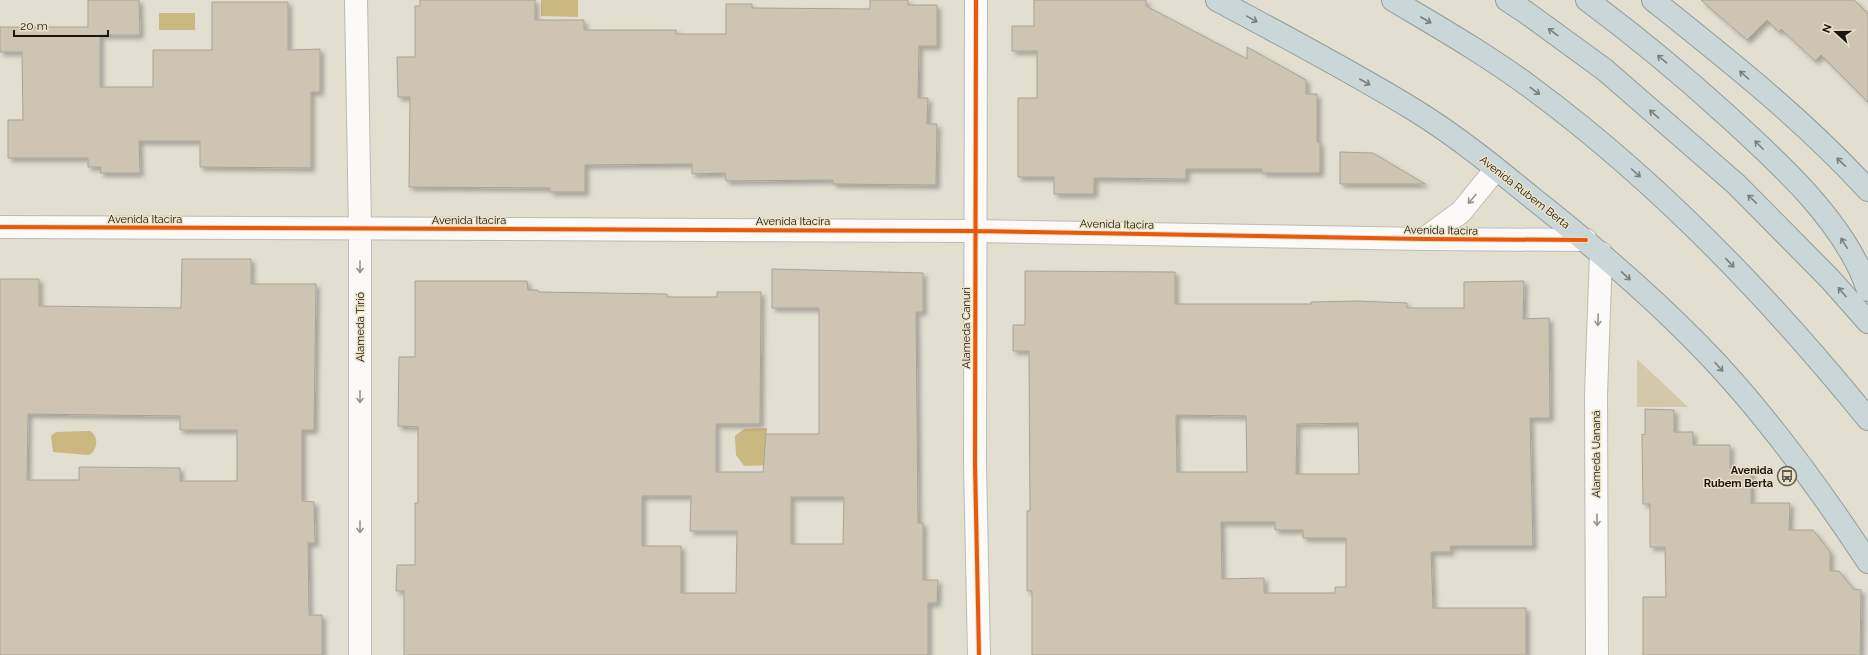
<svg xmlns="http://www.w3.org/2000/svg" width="1868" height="655" viewBox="0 0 1868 655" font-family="Raleway,sans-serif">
<defs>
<filter id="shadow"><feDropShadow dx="3.5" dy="3.5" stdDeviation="2" flood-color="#0004"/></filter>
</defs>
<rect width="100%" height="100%" fill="#e2ded0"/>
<path fill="#d3c8aa" d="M 1637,359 L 1688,407 L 1637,407 Z"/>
<path fill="#cbb880" d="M 541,0 L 578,0 L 578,17 L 541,16 Z
M 159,13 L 195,13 L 195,30 L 159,30 Z
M 767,428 L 767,465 L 744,466 L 736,455 L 735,436 L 744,429 Z
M 90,431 C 99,436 98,450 89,455 L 53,452 L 51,436 L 56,432 Z"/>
<path fill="#cdc5b1" stroke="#a7a499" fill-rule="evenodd" filter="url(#shadow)" d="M 88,0 L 139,0 L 140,35 L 100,35 L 100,87 L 153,87 L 153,50 L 212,50 L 212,2 L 288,2 L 288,50 L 320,49 L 320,92 L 311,92 L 311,168 L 200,167 L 200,141 L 139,141 L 140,173 L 100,173 L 101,167 L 88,167 L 88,158 L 8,158 L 8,120 L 23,120 L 22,52 L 0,52 L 0,27 L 88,27 Z
M 420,0 L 535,0 L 535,20 L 584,20 L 584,30 L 676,30 L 676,34 L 726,34 L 726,4 L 752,4 L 752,8 L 870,9 L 870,0 L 908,0 L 908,5 L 937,5 L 937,46 L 919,46 L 918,98 L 928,98 L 927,124 L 937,124 L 936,185 L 833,184 L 833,180 L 726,181 L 725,173 L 692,174 L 692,164 L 585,165 L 585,192 L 550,192 L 550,188 L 409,187 L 410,97 L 398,97 L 397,57 L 415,57 L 415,6 L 420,6 Z
M 1034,0 L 1146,0 L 1146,6 L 1247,59 L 1247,47 L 1306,80 L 1306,94 L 1317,94 L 1317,142 L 1320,142 L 1320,173 L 1262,173 L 1262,169 L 1186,169 L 1186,179 L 1094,178 L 1094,194 L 1054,194 L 1054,177 L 1018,177 L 1018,98 L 1037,98 L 1037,51 L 1012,51 L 1012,26 L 1034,26 Z
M 1701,0 L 1854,0 L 1868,14 L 1868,102 L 1821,55 L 1815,61 L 1781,29 L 1779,32 L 1767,20 L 1747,40 Z
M 1340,152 L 1373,153 L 1425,184 L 1340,184 Z
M 182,259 L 251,259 L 251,284 L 316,284 L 314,430 L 302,430 L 302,501 L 314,502 L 315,543 L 308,543 L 309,615 L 322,615 L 322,655 L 0,655 L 0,279 L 39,279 L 39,306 L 181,308 ZM 28,414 L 180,416 L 180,430 L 237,430 L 237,481 L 180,481 L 180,468 L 79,467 L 79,480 L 27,480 Z
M 772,269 L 923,273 L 923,312 L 916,312 L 918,523 L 923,523 L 923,580 L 938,580 L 937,603 L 928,603 L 928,655 L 404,655 L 404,591 L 396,591 L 397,565 L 415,565 L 415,503 L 418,503 L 418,427 L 398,426 L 399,357 L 415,357 L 415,281 L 527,281 L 528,290 L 538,290 L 538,292 L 667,294 L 667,297 L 717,297 L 717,292 L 761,292 L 760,424 L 716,424 L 716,472 L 763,472 L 766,434 L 819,434 L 819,308 L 772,308 ZM 642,496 L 691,496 L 690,531 L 737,531 L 736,593 L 681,593 L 681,546 L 642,546 ZM 791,497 L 844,497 L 843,544 L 791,544 Z
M 1025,271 L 1175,272 L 1175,304 L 1311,304 L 1311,302 L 1358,301 L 1407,303 L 1407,308 L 1464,308 L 1464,282 L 1524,281 L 1523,319 L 1549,318 L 1550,418 L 1530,418 L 1533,546 L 1450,546 L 1451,552 L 1431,552 L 1433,608 L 1526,608 L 1526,655 L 1032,655 L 1032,591 L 1027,591 L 1027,511 L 1030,511 L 1029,351 L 1013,351 L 1013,325 L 1025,325 ZM 1176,415 L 1246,416 L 1247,472 L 1177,472 ZM 1358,423 L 1359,474 L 1296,474 L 1297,424 ZM 1221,522 L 1275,522 L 1275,530 L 1303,530 L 1303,538 L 1346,538 L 1346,587 L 1335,587 L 1335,593 L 1264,593 L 1264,578 L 1222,579 Z
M 1645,409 L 1674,410 L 1674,432 L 1693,432 L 1693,445 L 1730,445 L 1730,468 L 1751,468 L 1751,503 L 1790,503 L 1789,530 L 1813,530 L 1830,552 L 1830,571 L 1839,571 L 1853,589 L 1861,590 L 1860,655 L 1643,655 L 1643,597 L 1666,597 L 1665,547 L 1650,547 L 1650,504 L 1643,504 L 1642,434 L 1645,435 Z"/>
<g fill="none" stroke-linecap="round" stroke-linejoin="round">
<defs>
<path id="minor" d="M 356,0 L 360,228 L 360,655
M 976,0 L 975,464 L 979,655
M 0,227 L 975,231 L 1424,239 L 1586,240
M 1424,239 L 1461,212 L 1496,169
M 1597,655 L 1596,395 L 1601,253"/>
<path id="highway" d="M 1217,0 C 1284,36 1351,71 1416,111 C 1458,137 1497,169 1535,200 C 1592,245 1648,293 1699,345 C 1763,410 1818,486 1868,562
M 1393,0 C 1440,28 1489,56 1533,89 C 1660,183 1769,297 1868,419
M 1507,0 L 1524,11 L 1605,70 L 1736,184 L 1830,279 L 1868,322
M 1587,0 C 1634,35 1679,72 1722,111 C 1774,158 1846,222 1868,290
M 1653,0 C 1727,59 1803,119 1868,190"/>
</defs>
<use href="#minor" stroke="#bebbb0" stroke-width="24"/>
<use href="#highway" stroke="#929d9b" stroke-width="24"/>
<use href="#minor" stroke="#fbfaf8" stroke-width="22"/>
<use href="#highway" stroke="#cad6d8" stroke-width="22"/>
<defs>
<path id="cycleway" d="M 976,0 L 975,464 L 979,655
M 0,227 L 975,231 L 1424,239 L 1586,240"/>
</defs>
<use href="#cycleway" stroke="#eae1c8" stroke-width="6"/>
<use href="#cycleway" stroke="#e8590c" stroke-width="4"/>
</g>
<defs><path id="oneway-shaft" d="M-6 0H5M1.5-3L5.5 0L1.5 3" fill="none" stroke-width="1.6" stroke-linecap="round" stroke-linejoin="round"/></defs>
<g stroke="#7b807d">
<use href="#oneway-shaft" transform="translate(1252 19) rotate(29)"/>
<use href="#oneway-shaft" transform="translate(1426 20) rotate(30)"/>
<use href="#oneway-shaft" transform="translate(1553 32) rotate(-143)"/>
<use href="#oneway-shaft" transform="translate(1662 59) rotate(-140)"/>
<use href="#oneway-shaft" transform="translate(1744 75) rotate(-139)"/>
<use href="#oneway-shaft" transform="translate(1365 82) rotate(30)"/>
<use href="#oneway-shaft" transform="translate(1535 91) rotate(37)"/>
<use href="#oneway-shaft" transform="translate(1654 114) rotate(-139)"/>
<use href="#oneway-shaft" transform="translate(1759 145) rotate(-135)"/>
<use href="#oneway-shaft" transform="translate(1841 162) rotate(-137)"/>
<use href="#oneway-shaft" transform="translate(1636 173) rotate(42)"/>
<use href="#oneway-shaft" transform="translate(1752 199) rotate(-136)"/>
<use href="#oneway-shaft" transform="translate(1844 243) rotate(-122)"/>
<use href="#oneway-shaft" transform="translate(1730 263) rotate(47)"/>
<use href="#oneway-shaft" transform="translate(1626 276) rotate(43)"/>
<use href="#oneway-shaft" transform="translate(1842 292) rotate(-131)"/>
<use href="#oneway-shaft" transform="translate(1719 367) rotate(48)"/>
</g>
<g stroke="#96948f">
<use href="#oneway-shaft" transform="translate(1472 199) rotate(131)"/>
<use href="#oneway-shaft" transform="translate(360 267) rotate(90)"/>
<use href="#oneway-shaft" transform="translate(1598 320) rotate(92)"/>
<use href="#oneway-shaft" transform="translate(360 397) rotate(90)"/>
<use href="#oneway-shaft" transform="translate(1597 520) rotate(90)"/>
<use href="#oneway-shaft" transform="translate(360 527) rotate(90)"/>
</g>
<defs>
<symbol id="bus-ring" viewBox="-11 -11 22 22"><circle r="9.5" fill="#eae1c8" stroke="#605d52" stroke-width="1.5"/><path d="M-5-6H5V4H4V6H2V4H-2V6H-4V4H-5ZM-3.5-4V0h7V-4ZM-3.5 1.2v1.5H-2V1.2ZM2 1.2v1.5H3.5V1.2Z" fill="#605d52"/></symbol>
</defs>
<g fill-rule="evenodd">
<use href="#bus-ring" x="1776" y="465" width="22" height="22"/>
</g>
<g text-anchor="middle" stroke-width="3" stroke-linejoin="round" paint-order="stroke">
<g font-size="11" fill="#1a170e" stroke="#eae1c8">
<text transform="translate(1525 192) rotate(38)" y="4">Avenida Rubem Berta</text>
<text x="145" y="223">Avenida Itacira</text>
<text x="469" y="224">Avenida Itacira</text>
<text x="793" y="225">Avenida Itacira</text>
<text transform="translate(1117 224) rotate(1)" y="4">Avenida Itacira</text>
<text transform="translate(1441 230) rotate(1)" y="4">Avenida Itacira</text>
<text transform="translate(360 327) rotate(-90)" y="4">Alameda Tirió</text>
<text transform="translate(966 328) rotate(-90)" y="4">Alameda Canuri</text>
<text transform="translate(1596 454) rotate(-90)" y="4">Alameda Uananá</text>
</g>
<g font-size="11" font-weight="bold" fill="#1a170e" stroke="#eae1c8" text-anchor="end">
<text x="1773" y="474">Avenida<tspan x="1773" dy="13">Rubem Berta</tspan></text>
</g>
</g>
<g transform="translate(1836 32) rotate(291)" stroke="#eae1c8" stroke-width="3" paint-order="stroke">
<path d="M0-3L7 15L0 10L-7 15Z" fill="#1a170e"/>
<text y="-6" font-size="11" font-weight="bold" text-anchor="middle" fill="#1a170e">N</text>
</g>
<path d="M14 30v6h94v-6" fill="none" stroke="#1a170e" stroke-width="2"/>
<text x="20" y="30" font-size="12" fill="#1a170e" stroke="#eae1c8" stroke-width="3" paint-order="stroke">20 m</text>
</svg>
